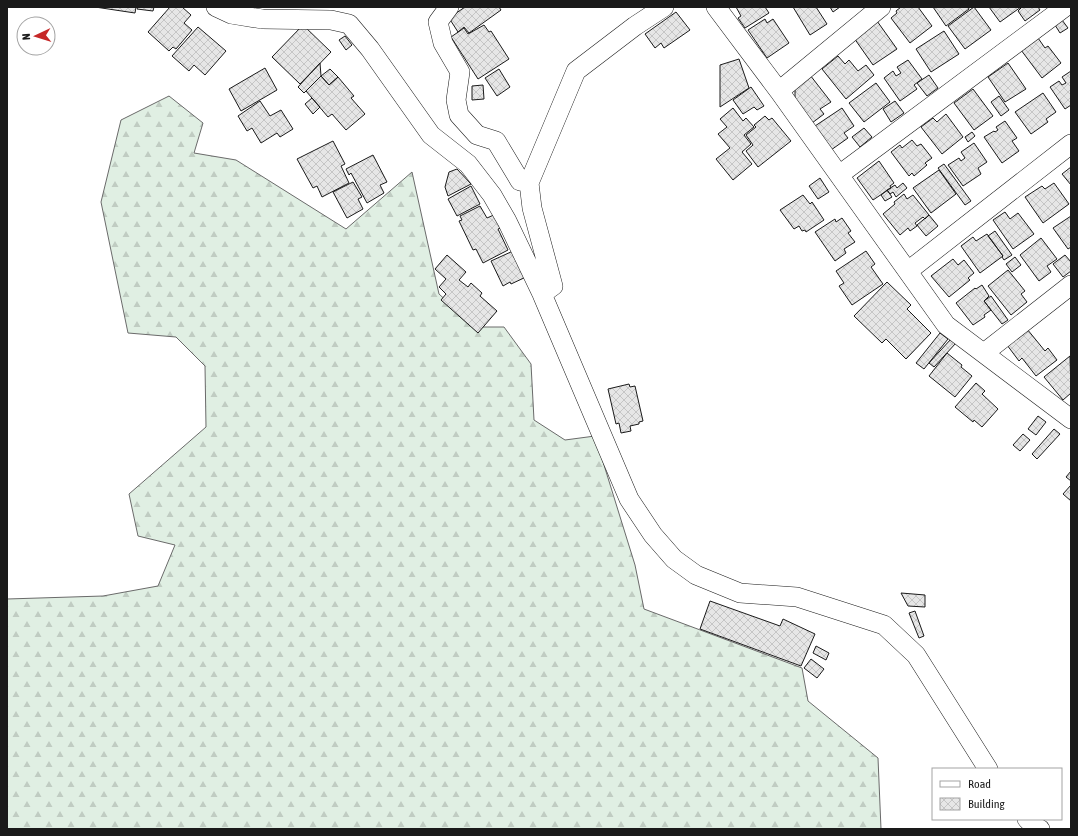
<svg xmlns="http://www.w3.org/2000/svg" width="1078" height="836" viewBox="0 0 1078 836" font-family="'Asap Condensed',sans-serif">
<defs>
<pattern id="forest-firs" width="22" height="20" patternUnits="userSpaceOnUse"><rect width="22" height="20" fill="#e0efe3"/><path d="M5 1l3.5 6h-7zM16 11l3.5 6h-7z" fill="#c0ccc2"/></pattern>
<pattern id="building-cross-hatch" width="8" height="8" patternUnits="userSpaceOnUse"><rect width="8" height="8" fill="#e6e6e6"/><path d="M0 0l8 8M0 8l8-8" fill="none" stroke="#c5c5c5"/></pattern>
</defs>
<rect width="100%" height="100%" fill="#fff"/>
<path fill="url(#forest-firs)" stroke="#6a6a6a" d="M 169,96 L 203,123 L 194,153 L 236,160 L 346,229 L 412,172 L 439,294 L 475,327 L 504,327 L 531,364 L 534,420 L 565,440 L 595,436 L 635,565 L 644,609 L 802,668 L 808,701 L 878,758 L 881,829 L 7,829 L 7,599 L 103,596 L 158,586 L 175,545 L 138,536 L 129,494 L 206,427 L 205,366 L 176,337 L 128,333 L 101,202 L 121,120 Z"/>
<path fill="url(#building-cross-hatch)" stroke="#1a1a1a" d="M 95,7 L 136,7 L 135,13 Z
M 138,7 L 154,7 L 153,11 L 137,9 Z
M 170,7 L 182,7 L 191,15 L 184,23 L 192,30 L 176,49 L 173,47 L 169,51 L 148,32 Z
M 465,7 L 499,7 L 501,10 L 469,33 L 464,27 L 458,32 L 449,18 Z
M 736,7 L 765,7 L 769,13 L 745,28 L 738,18 L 741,16 Z
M 793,7 L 816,7 L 827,24 L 810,35 Z
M 830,7 L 840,7 L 833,12 Z
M 901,7 L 918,7 L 932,26 L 910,43 L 891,18 L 897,13 L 896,11 Z
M 933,7 L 968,7 L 969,9 L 946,26 Z
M 974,7 L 991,30 L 965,49 L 948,26 Z
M 989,7 L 1021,7 L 1000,22 Z
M 1022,7 L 1038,7 L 1040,10 L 1025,21 L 1018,11 Z
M 676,12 L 690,30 L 664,48 L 661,43 L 655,48 L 645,34 Z
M 765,19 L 767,23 L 773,19 L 789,43 L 767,58 L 748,30 Z
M 1062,20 L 1068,28 L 1060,33 L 1055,25 Z
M 877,21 L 897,49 L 873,65 L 854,38 Z
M 303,25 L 331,52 L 300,84 L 272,57 Z
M 484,25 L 489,32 L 491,31 L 509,59 L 478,79 L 451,37 L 464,28 L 468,34 Z
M 198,27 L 226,51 L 205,75 L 194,65 L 189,71 L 172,56 Z
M 944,31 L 959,54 L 931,72 L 916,49 Z
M 345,36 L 352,45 L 346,50 L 339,40 Z
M 1038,38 L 1045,48 L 1048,46 L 1061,63 L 1042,78 L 1021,50 Z
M 838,56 L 845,64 L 849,60 L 858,71 L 866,65 L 874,75 L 846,99 L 822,69 Z
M 739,59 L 749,88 L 720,107 L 720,65 Z
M 908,60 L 922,79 L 914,85 L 917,89 L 900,101 L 884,78 L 893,71 L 896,76 L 901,73 L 897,67 Z
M 320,63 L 321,76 L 304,93 L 298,87 Z
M 1008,63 L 1026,89 L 1005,102 L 988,77 Z
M 265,68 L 277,90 L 241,111 L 229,89 Z
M 330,69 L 338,77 L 329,85 L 321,76 Z
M 499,69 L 510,87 L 497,96 L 485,78 Z
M 1071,71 L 1071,105 L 1065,109 L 1050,87 L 1059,81 L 1062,85 L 1066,83 L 1062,77 Z
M 810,75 L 831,102 L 820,109 L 824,114 L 812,123 L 795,99 L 795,86 Z
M 929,75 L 938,88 L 927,96 L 917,83 Z
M 321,76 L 329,85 L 338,77 L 354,96 L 351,98 L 365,114 L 346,130 L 332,114 L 328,117 L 306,91 Z
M 876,83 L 890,102 L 864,122 L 849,103 Z
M 483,85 L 484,99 L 472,100 L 472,86 Z
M 751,87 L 764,106 L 757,110 L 754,107 L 743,114 L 733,100 Z
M 973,89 L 993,116 L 974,130 L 954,103 Z
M 1043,93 L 1056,112 L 1046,119 L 1048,122 L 1031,134 L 1015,112 Z
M 999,96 L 1009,110 L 1001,116 L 991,102 Z
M 312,98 L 320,107 L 313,114 L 305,104 Z
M 260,101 L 270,116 L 281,110 L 293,129 L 280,137 L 277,133 L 261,143 L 252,128 L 247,131 L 238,116 Z
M 895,101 L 904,113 L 891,122 L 883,109 Z
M 733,108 L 743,121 L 746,118 L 754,127 L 744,135 L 751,144 L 742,152 L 752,164 L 733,180 L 716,159 L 730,148 L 718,134 L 727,127 L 720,119 Z
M 842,108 L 854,126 L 844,133 L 848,138 L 831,150 L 815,126 Z
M 946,114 L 963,137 L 942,154 L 921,127 L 933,118 L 937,122 Z
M 765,116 L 769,120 L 772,118 L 791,141 L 758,167 L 746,151 L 753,145 L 746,135 L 756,127 L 754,125 Z
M 1005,121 L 1017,138 L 1012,141 L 1019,151 L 1002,163 L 984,137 L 994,131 L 995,132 L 998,130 L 996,127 Z
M 864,128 L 872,137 L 860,147 L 852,137 Z
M 972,132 L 975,136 L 968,142 L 965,137 Z
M 912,140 L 917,146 L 921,144 L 932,158 L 925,163 L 927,165 L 914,176 L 912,173 L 909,176 L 891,152 L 900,145 L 902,148 Z
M 333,141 L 345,164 L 341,166 L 349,183 L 322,197 L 317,186 L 313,188 L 297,159 Z
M 974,143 L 987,162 L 978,168 L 981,174 L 963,186 L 948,165 L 959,158 L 961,161 L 965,158 L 961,152 Z
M 373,155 L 387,182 L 380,185 L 384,193 L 367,203 L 351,173 L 349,175 L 346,169 Z
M 879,161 L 894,183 L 890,186 L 891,188 L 873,200 L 857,178 Z
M 944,164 L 971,201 L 965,205 L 938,168 Z
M 1071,167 L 1071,185 L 1062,174 Z
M 457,169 L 471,184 L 448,196 L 445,187 L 449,172 Z
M 939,170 L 956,194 L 931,213 L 913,188 Z
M 820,178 L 829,192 L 818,199 L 809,186 Z
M 353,182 L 362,197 L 358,199 L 363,209 L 347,218 L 333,192 Z
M 903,183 L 907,188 L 896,197 L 893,192 L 890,194 L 887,190 L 895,185 L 897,188 Z
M 1054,183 L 1069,204 L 1043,223 L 1025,197 L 1042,186 L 1045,189 Z
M 471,186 L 480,204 L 457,216 L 448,199 Z
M 887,190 L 892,197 L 885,201 L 881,195 Z
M 904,194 L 907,199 L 913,195 L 929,215 L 925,219 L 923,217 L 915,223 L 917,226 L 910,231 L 908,228 L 900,235 L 883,214 L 895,204 L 894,202 Z
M 803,195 L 810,204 L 812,202 L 824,220 L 806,232 L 805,230 L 802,231 L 799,226 L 794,229 L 780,210 Z
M 480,206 L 487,218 L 496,214 L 503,227 L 498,229 L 508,250 L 483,263 L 476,249 L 473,250 L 459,221 L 462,220 L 460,216 Z
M 1005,212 L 1010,219 L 1018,213 L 1034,234 L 1013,249 L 993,220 Z
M 929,215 L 938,226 L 926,236 L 917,225 Z
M 1071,216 L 1071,247 L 1068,249 L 1053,228 Z
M 842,218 L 851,231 L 848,233 L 855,242 L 844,249 L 846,253 L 835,261 L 815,232 L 835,219 L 836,222 Z
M 995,231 L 1012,255 L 1004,260 L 1002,257 L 1003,256 L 988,236 Z
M 987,234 L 1003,256 L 980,273 L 961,246 L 973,237 L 976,241 Z
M 1041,238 L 1057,259 L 1047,266 L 1051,272 L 1039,281 L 1020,255 Z
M 513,251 L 526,277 L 511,284 L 510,282 L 503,286 L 491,261 Z
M 866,251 L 875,264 L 871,267 L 883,284 L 852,305 L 839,286 L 844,283 L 836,271 Z
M 447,255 L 466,272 L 459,280 L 468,287 L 471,283 L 482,293 L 480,296 L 497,311 L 478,333 L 441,300 L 446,294 L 439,287 L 446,279 L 435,269 Z
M 1065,255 L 1071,262 L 1071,271 L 1063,277 L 1053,264 Z
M 1015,257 L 1021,265 L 1012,272 L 1006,264 Z
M 953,259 L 958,265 L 964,260 L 974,273 L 968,278 L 970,280 L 949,297 L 931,276 Z
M 1008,270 L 1025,291 L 1021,294 L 1027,302 L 1011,315 L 988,286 Z
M 887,282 L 911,305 L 907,309 L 931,333 L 906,359 L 886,339 L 882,343 L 854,316 Z
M 982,285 L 989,296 L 984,301 L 991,310 L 984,315 L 985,317 L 973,325 L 956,303 L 975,288 L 976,289 Z
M 991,296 L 1008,320 L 1002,324 L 984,301 Z
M 1027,329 L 1045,351 L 1048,348 L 1057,360 L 1036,376 L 1022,358 L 1019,361 L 1007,345 Z
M 940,333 L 948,339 L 924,369 L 916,363 Z
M 951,339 L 956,343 L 934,367 L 929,363 Z
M 947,353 L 962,365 L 961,367 L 972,376 L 955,397 L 929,376 Z
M 1070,356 L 1071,393 L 1063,400 L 1044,377 Z
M 976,383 L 985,391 L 982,394 L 998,409 L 982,427 L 974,420 L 973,422 L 955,407 Z
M 629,384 L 630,387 L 635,386 L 643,421 L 639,422 L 639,424 L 630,426 L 631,431 L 621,433 L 619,423 L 616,424 L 608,389 Z
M 1038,416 L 1046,422 L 1036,435 L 1028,429 Z
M 1054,429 L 1060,434 L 1037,459 L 1032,454 Z
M 1023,434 L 1030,440 L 1020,451 L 1013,445 Z
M 1071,471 L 1071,481 L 1066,477 Z
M 1071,485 L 1071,501 L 1063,494 Z
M 901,593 L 925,595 L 925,607 L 908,606 Z
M 710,601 L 780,626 L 783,619 L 815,634 L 801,666 L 700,629 Z
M 915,611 L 924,636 L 919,638 L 909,613 Z
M 816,646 L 829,653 L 826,660 L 813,653 Z
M 811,659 L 824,669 L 817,678 L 804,668 Z"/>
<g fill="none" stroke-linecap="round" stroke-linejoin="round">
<defs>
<path id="minor" d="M 216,7 L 231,14 L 262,19 L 331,20 L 349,24 L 370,49 L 431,135 L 468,164 L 492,195 L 507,221 L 542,294 L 629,499 L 653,535 L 674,559 L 696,575 L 740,593 L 797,597 L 884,625 L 916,655 L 988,769
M 449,7 L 438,22 L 443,43 L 460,72 L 456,100 L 459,115 L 477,135 L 496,141 L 520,181 L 529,183
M 716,7 L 779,91 L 946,325 L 1071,419
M 779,91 L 881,7
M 839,175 L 1065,7
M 908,271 L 1071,144
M 542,294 L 553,286 L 532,208 L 529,183 L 576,71 L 635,26 L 664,7
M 984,353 L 1071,285
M 1027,819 L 1035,827 L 1040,829"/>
</defs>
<use href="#minor" stroke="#1a1a1a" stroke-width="20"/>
<use href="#minor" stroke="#fff" stroke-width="19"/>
</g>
<rect width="1078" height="836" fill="none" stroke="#1a1a1a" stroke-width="16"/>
<rect x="932" y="768" width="130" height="52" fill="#ffffff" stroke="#a3a3a3"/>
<rect x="940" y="781" width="20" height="6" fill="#ffffff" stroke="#a3a3a3"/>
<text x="968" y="788" font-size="12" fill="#1a1a1a">Road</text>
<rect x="940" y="798" width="20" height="12" fill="url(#building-cross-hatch)" stroke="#a3a3a3"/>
<text x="968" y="808" font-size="12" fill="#1a1a1a">Building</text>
<g transform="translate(36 36) rotate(266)"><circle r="19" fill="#ffffff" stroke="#a3a3a3"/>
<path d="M0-3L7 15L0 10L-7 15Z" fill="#c62828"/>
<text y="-6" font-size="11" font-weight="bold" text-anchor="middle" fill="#1a1a1a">N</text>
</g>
</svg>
